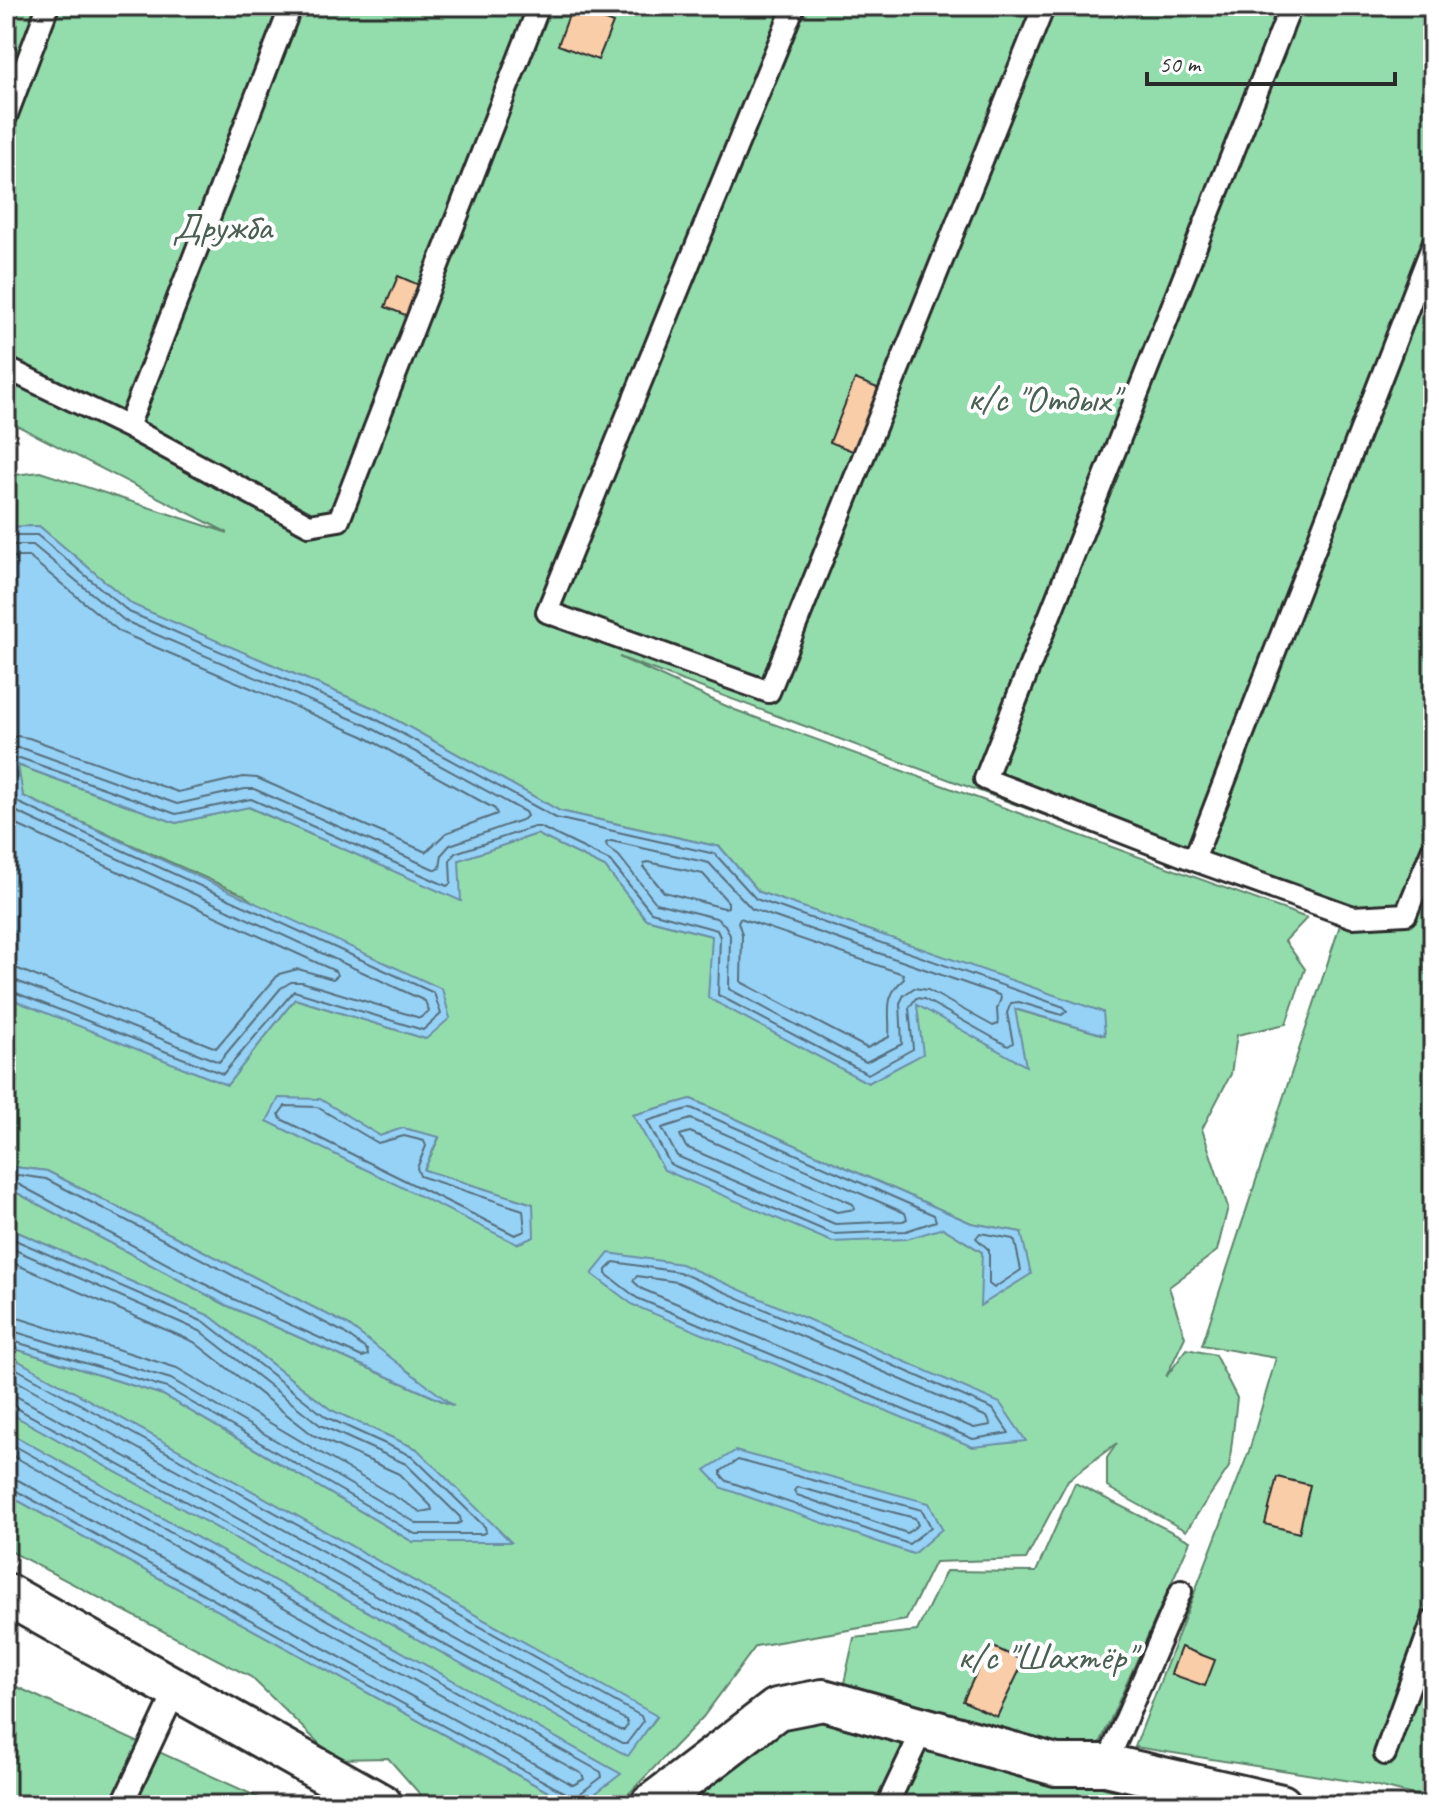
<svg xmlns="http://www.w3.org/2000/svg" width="1439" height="1811" viewBox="0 0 1439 1811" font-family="Caveat,sans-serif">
<rect width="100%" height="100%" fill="#fff"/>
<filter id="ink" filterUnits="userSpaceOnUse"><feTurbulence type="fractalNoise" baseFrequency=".0125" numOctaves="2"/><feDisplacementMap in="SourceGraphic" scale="16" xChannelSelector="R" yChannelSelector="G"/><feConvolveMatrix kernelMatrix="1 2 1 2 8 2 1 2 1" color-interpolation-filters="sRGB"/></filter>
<g filter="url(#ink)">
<path fill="#93ddad" stroke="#5f846c" stroke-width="2" fill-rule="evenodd" d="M 6,6 L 1433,6 L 1433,1800 L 1370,1784 L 1135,1747 L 1249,1451 L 1276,1358 L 1202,1345 L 1340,925 L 619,657 L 735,710 L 1307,918 L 1285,941 L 1305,969 L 1286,1024 L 1237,1035 L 1231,1074 L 1202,1129 L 1228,1207 L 1217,1251 L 1169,1287 L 1185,1337 L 1166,1377 L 1187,1349 L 1215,1355 L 1237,1398 L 1229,1467 L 1186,1531 L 1107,1487 L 1107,1458 L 1117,1443 L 1068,1480 L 1026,1559 L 935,1562 L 906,1620 L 756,1646 L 703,1717 L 618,1805 L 580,1805 L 620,1774 L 6,1431 L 6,1411 L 627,1755 L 657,1717 L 6,1354 L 6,1346 L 163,1395 L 413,1542 L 417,1449 L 331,1410 L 210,1316 L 6,1227 L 6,1187 L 226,1305 L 449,1404 L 348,1325 L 47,1171 L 6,1166 L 6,996 L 227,1085 L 295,999 L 426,1039 L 244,895 L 23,796 L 17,765 L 176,823 L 248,807 L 460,900 L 458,860 L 537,834 L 605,867 L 646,919 L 712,936 L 917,1004 L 1025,1065 L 1014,1009 L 1104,1035 L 1102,1012 L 759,892 L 720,847 L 560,811 L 376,709 L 133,605 L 39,526 L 6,527 L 6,476 L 40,472 L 228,533 L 6,420 ZM 319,1099 L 380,1136 L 403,1128 L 439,1138 L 424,1170 L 533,1204 L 267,1121 ZM 691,1099 L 971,1223 L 1021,1232 L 982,1252 L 943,1228 L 633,1115 Z
M 1075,1483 L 1190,1541 L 1098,1748 L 1047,1745 L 844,1683 L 854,1638 L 917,1631 L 946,1571 L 1036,1572 Z
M 6,1494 L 572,1805 L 434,1805 L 426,1801 L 388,1758 L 335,1759 L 251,1677 L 6,1549 Z
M 6,1682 L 275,1805 L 6,1805 Z
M 820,1712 L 1168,1805 L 677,1805 L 776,1720 Z"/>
<path fill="#96d2f6" stroke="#6b8fa5" stroke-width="2" d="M 39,526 L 133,605 L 376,709 L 560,811 L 720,847 L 759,892 L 1103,1012 L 1105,1035 L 1015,1009 L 1026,1066 L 917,1005 L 923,1054 L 868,1083 L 708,998 L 712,936 L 646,919 L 605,867 L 537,834 L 459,860 L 461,901 L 249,807 L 176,823 L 18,765 L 23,796 L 442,989 L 450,1018 L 426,1039 L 295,999 L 227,1085 L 21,1003 L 6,996 L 6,527 Z
M 279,1098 L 320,1099 L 380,1136 L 403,1128 L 439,1137 L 424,1170 L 533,1204 L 534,1237 L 517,1244 L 267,1121 Z
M 691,1099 L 971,1223 L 1021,1232 L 1031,1274 L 980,1306 L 982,1252 L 943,1228 L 907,1239 L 832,1242 L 664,1170 L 633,1115 Z
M 6,1166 L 47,1171 L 348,1325 L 454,1406 L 226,1305 L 6,1187 Z
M 6,1227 L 210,1316 L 331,1410 L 417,1449 L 511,1542 L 413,1542 L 163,1395 L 6,1346 Z
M 609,1253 L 681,1264 L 1000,1403 L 1026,1441 L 973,1447 L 633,1305 L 592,1274 Z
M 6,1354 L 657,1716 L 628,1756 L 6,1411 Z
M 6,1431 L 621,1774 L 580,1805 L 572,1805 L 6,1494 Z
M 735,1451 L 929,1503 L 942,1529 L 913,1554 L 722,1488 L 705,1470 Z"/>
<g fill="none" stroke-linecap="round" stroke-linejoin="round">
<path stroke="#566e7c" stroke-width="2" d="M 6,535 L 37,535 L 129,612 L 372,717 L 556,818 L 715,854 L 756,899 L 1064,1007 L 1067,1011 L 1062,1015 L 1019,1002 L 1011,1003 L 1007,1013 L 1013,1043 L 1008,1046 L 924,999 L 916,998 L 909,1008 L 913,1049 L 868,1074 L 718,995 L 720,937 L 717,930 L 651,912 L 610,861 L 540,827 L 534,827 L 455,853 L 450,861 L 451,883 L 447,886 L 251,799 L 176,814 L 20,758 L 13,761 C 7,771 12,793 19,803 L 434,993 L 441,1014 L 423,1030 L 294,991 L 223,1074 L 6,989
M 6,545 L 33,545 L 125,621 L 368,726 L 525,812 L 527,816 L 524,819 L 450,845 L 442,854 L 440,868 L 436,870 L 254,789 L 245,789 L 177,804 L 25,749 L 16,748 L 6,753
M 6,557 L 29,557 L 120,632 L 363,736 L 495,809 L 497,814 L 446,833 L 426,852 L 257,778 L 243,777 L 178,792 L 29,738 L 17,736 L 6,739
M 6,801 L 17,812 L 425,1001 L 429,1011 L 420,1018 L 302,982 L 291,982 L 281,988 L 219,1062 L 14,980 L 6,979
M 6,820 L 335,971 L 338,975 L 333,979 L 298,969 L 279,974 L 216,1048 L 18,969 L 6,967
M 611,841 L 709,863 L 752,909 L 999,995 L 1001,998 L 997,1009 L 998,1024 L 993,1026 L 928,990 L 914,988 L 904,995 L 900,1003 L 902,1044 L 866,1062 L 729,989 L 730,935 L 725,925 L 716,918 L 656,903 L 619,856 L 607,847 L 606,843 Z
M 648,862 L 703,874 L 728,902 L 728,907 L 724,908 L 664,892 L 644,868 L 644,864 Z
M 740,918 L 903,974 L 904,979 C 882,997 891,1014 889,1037 L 867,1048 L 741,982 L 742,934 L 738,922 Z
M 285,1106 L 317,1107 L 378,1143 L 404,1136 L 424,1141 L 426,1146 L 417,1168 L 420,1176 L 523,1210 L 525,1231 L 515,1235 L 281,1119 L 279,1114 Z
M 691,1108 L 934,1215 L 936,1221 L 906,1231 L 833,1234 L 670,1164 L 647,1121 Z
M 691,1119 L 905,1213 L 907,1219 L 903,1221 L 835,1224 L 677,1156 L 662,1128 Z
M 690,1132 L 853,1204 L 855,1209 L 837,1212 L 686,1147 L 680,1135 Z
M 18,1175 L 46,1179 L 343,1332 L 367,1350 L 368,1355 L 362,1357 L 229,1297 L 16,1183 L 14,1178 Z
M 980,1233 L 1013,1239 L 1015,1242 L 1021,1270 L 994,1288 L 989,1284 L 989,1250 L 976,1238 Z
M 6,1236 L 206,1323 L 326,1417 L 412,1456 L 485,1527 L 486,1532 L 482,1534 L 415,1534 L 167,1388 L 6,1339
M 6,1246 L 200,1331 L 320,1425 L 406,1464 L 460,1517 L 461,1522 L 457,1524 L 418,1524 L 171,1379 L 6,1329
M 6,1260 L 194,1342 L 313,1435 L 399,1474 L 431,1506 L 432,1510 L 421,1512 L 177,1368 L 18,1318 L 6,1317
M 614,1262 L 679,1272 L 993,1409 L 1009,1433 L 973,1439 L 637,1298 L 606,1274 L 606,1270 Z
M 637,1276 L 677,1282 L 987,1417 L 991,1425 L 974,1428 L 642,1289 L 633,1281 Z
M 6,1363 L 641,1716 L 643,1722 L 627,1743 L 622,1743 L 13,1406 L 6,1405
M 6,1375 L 626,1720 L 628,1725 L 624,1730 L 620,1730 L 18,1397 L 6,1395
M 6,1441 L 601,1772 L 602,1777 L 574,1798 L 13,1489 L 6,1488
M 6,1452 L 582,1774 L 584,1779 L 573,1785 L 18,1480 L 6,1478
M 738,1460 L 922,1510 L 931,1527 L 909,1544 L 727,1481 L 721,1475 L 721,1471 Z
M 797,1487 L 915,1518 L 918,1525 L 907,1533 L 797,1495 L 794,1491 Z"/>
</g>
<path fill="#f9cda8" stroke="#2b2b2b" stroke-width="2" d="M 6,6 L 21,6 L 13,22 L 6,19 Z
M 572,7 L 613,23 L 598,60 L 558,45 Z
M 398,276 L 426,288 L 413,318 L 385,307 Z
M 855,379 L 885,391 L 860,454 L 830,442 Z
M 1277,1477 L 1310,1485 L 1299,1533 L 1265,1524 Z
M 989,1645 L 1024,1661 L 997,1717 L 963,1701 Z
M 1181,1647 L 1215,1660 L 1205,1686 L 1171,1674 Z"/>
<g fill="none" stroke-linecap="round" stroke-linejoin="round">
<defs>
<path id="lane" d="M 794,6 L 547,612 L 769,692 L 1044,6
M 1291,6 L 985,779 L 1194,860 L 1433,244
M 6,117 L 48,6
M 6,368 L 128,427 L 309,525 L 339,520 L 539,6
M 128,427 L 291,6
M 1194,860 L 1353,917 L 1406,914 L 1433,848
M 1385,1754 L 1433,1620
M 1106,1765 L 1181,1591
M 122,1805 L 177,1688
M 887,1805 L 924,1727"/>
<path id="street" d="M 6,1594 L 382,1805
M 651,1805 L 777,1709 L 823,1700 L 1056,1765 L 1106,1765 L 1281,1805"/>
</defs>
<use href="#lane" stroke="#2b2b2b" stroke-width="26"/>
<use href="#street" stroke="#2b2b2b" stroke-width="46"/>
<use href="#lane" stroke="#fff" stroke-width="20"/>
<use href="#street" stroke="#fff" stroke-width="40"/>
</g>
</g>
<g text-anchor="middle" stroke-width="8" stroke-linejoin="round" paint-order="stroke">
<g font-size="38" fill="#4a6052" stroke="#fff">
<text x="222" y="239">Дружба</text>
<text x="1043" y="411">к/с "Отдых"</text>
<text x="1046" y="1669">к/с "Шахтёр"</text>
</g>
</g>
<rect width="1439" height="1811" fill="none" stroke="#fff" stroke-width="32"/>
<rect x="16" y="16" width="1407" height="1779" fill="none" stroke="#2b2b2b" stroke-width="3" filter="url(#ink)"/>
<path d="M1147 72v12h248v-12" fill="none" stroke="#2b2b2b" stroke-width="4"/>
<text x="1159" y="72" font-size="24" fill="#2b2b2b" stroke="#ffffff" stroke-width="6" paint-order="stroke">50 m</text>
</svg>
